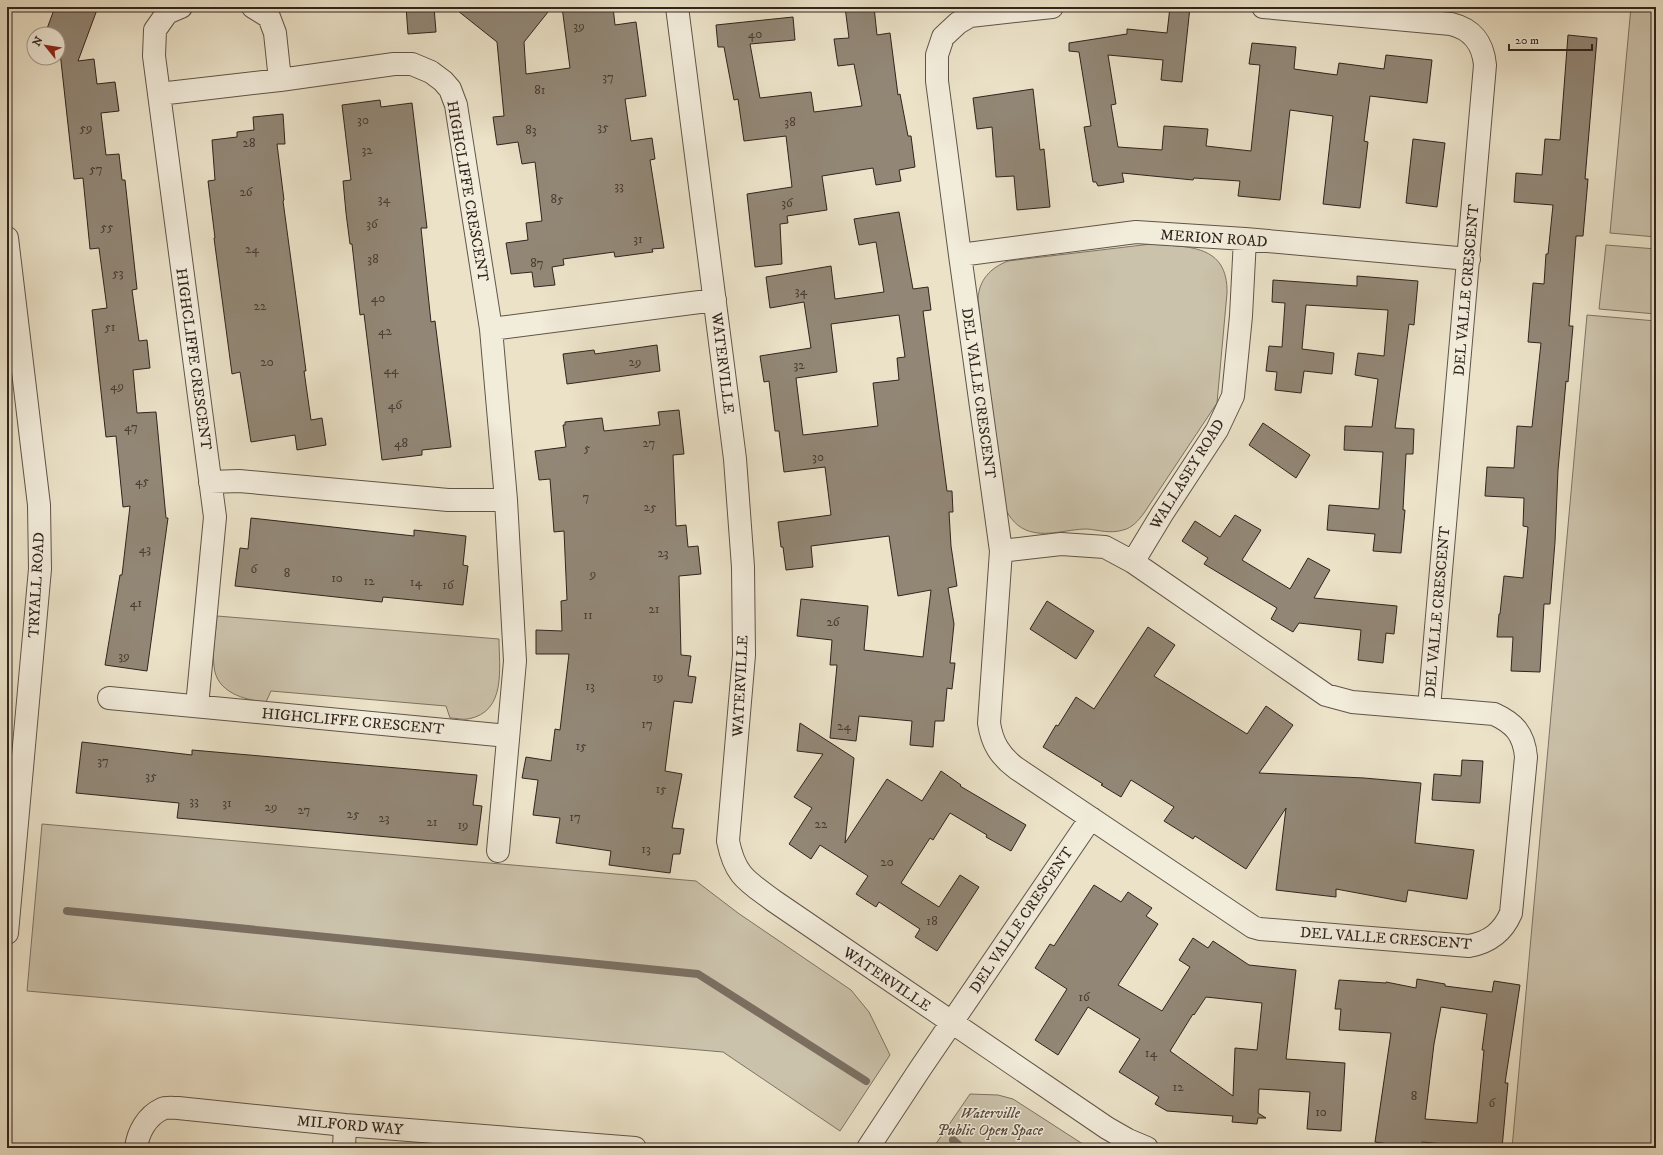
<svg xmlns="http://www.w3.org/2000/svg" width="1663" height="1155" viewBox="0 0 1663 1155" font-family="'IM FELL DW Pica',serif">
<rect width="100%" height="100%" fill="#ebe2c8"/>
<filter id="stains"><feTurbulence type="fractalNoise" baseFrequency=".005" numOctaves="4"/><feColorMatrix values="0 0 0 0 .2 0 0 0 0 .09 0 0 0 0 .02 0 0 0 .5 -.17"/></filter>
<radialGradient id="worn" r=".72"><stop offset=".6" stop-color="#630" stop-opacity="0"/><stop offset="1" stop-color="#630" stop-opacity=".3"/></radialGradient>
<path fill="#cbc2ab" stroke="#7e7364" d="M 1631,7 L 1656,7 L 1656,237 L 1610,233 Z
M 1151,244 C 1188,247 1228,244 1227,293 L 1217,403 L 1144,513 C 1138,521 1132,528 1123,530 C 1110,534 1099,530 1087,529 C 1067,529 1045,538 1026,530 C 1014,525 1007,514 1003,503 L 978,299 C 979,280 990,268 1008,261 Z
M 1606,245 L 1656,249 L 1656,314 L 1599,309 Z
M 1587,315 L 1656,321 L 1656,1148 L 1512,1148 Z
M 217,616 L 499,639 C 499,667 507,712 468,719 C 463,720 456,718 450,718 L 446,706 L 271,691 L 266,702 C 245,700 216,693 214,666 C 212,650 216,632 217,616 Z
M 42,824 L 696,881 L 738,913 L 851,990 L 869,1012 L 890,1055 L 840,1131 L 723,1052 L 27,991 Z
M 970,1094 L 998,1095 L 1013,1099 L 1089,1148 L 933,1148 Z"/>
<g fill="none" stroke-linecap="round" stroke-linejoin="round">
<path stroke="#7b6f61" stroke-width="8" d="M 67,911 L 698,974 L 866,1081
M 953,1140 L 962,1148"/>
</g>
<path fill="#928776" stroke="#31241e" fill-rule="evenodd" d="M 55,7 L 98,7 L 78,61 L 94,59 L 97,84 L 115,82 L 119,111 L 101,113 L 106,155 L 119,154 L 122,180 L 125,180 L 137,289 L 132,290 L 139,341 L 147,340 L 150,368 L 133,370 L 137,413 L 156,412 L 166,518 L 168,518 L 147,671 L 105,665 L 120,575 L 122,575 L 130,506 L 123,507 L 116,436 L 106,437 L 92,310 L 107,308 L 99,248 L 90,249 L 83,178 L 74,179 L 58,34 L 45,34 Z
M 406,7 L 434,7 L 436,32 L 408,34 Z
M 453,7 L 552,7 L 524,42 L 526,74 L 570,68 L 562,7 L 613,7 L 615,25 L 636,22 L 646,96 L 625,99 L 631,141 L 652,138 L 655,159 L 650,160 L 664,248 L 652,249 L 653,252 L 615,257 L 614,252 L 563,259 L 564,265 L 552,267 L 555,285 L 534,287 L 532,272 L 511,274 L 506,243 L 528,240 L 526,223 L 542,221 L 535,162 L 522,164 L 518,142 L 497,145 L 493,117 L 504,116 L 497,42 Z
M 845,7 L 874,7 L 877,35 L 890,33 L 898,95 L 900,94 L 908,136 L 911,136 L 915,167 L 899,170 L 901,181 L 876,185 L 873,168 L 822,176 L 827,210 L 787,216 L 788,223 L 780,224 L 782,264 L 755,267 L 747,194 L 792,187 L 786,136 L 744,141 L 738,99 L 734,100 L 724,47 L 718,47 L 716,25 L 793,17 L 795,40 L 750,44 L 760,98 L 811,92 L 814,112 L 862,106 L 854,64 L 838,66 L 834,39 L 849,38 Z
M 1170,7 L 1190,7 L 1182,82 L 1161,80 L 1163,60 L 1108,55 L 1116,104 L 1111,105 L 1118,147 L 1162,150 L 1164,126 L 1208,129 L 1206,146 L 1251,151 L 1260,65 L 1249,64 L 1252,43 L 1296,47 L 1294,69 L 1337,75 L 1339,63 L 1384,69 L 1386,55 L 1432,60 L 1427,103 L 1370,96 L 1364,141 L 1368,142 L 1360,208 L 1323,204 L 1333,116 L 1290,110 L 1280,200 L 1238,196 L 1240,181 L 1194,178 L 1193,180 L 1122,173 L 1124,182 L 1098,186 L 1096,182 L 1093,182 L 1084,127 L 1091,126 L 1079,52 L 1069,51 L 1069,43 L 1127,34 L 1127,29 L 1167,33 Z
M 1568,35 L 1597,38 L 1585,179 L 1588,179 L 1583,236 L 1576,236 L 1569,326 L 1573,326 L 1568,382 L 1566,381 L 1558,470 L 1555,542 L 1550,604 L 1544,604 L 1540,672 L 1511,671 L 1513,637 L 1497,637 L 1499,614 L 1500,614 L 1504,576 L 1523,578 L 1528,527 L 1523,526 L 1524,498 L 1485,496 L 1487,467 L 1514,468 L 1517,426 L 1532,427 L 1541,343 L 1528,342 L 1533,283 L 1544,284 L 1546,254 L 1548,254 L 1553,205 L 1514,202 L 1516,173 L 1542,175 L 1545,139 L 1560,140 Z
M 1033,89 L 1040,150 L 1044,149 L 1050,207 L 1017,210 L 1014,176 L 996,177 L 992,127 L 977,129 L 973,98 Z
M 380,100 L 381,107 L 412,103 L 427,228 L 421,228 L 431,322 L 435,321 L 451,447 L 422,450 L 422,455 L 382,460 L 364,314 L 360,315 L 352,244 L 350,244 L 346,213 L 343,181 L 351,180 L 342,105 Z
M 283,114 L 285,144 L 277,144 L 284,200 L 283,201 L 306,371 L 304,371 L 311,420 L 322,418 L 326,445 L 297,450 L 295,435 L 251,442 L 240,372 L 232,374 L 214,238 L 215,238 L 208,181 L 215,180 L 212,140 L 237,137 L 237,132 L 254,130 L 253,117 Z
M 1413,139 L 1445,143 L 1437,207 L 1406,203 Z
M 899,212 L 913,289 L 928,287 L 931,310 L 923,311 L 947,491 L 952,491 L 953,512 L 949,512 L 951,546 L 957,586 L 948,588 L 954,624 L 950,663 L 955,663 L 952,689 L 947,688 L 944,721 L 935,721 L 933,747 L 910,745 L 912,721 L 859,716 L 856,741 L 830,738 L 837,665 L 830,665 L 832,640 L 797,636 L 801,599 L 868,606 L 864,650 L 923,657 L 931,590 L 898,596 L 889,536 L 811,546 L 813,567 L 786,570 L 783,547 L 781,547 L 778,522 L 831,515 L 825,467 L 784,472 L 779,431 L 775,431 L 769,381 L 764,382 L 760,356 L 811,348 L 804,302 L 770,308 L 766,277 L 831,266 L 835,299 L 884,292 L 876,242 L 859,245 L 854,219 ZM 899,315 L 905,357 L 897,358 L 899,380 L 873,383 L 878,426 L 803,435 L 796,378 L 837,372 L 831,324 Z
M 1357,276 L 1418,281 L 1414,325 L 1409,324 L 1395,428 L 1414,429 L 1413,454 L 1406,454 L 1403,510 L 1405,510 L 1401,553 L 1373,551 L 1375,534 L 1327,530 L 1329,505 L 1379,509 L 1383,452 L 1344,450 L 1345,426 L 1372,427 L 1378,379 L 1355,375 L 1358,353 L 1384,356 L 1388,310 L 1306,305 L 1302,349 L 1334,353 L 1332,374 L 1304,371 L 1301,393 L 1275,390 L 1277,372 L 1266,371 L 1269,346 L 1282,347 L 1285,303 L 1272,302 L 1273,280 L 1357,286 Z
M 657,345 L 660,371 L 567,384 L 563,354 L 594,350 L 595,354 Z
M 679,410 L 684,454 L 673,455 L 676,526 L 686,525 L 688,547 L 698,546 L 701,574 L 679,576 L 681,655 L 691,656 L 688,676 L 696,677 L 692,703 L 674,701 L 665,771 L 682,774 L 672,828 L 684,829 L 680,854 L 673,854 L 670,873 L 609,865 L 611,851 L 556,843 L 560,818 L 533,815 L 538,780 L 522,778 L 526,757 L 551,761 L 555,729 L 560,730 L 569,654 L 536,654 L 536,630 L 562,631 L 561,601 L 567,600 L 564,531 L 554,532 L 550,479 L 539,480 L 535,451 L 566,447 L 563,425 L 565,425 L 565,422 L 602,418 L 604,431 L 660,425 L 658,412 Z
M 1263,423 L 1310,455 L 1296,478 L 1249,445 Z
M 1235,515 L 1261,530 L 1242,560 L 1290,589 L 1308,558 L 1330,570 L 1314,598 L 1397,606 L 1394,634 L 1386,633 L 1383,663 L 1358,660 L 1361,630 L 1299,623 L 1293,632 L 1271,619 L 1277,608 L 1204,564 L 1208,558 L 1182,541 L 1195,521 L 1220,537 Z
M 251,518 L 414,536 L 414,530 L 466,536 L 463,565 L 468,566 L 463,605 L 383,597 L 382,602 L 235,586 L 240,548 L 248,549 Z
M 1047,601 L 1094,631 L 1076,659 L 1030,629 Z
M 1148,627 L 1175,645 L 1154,676 L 1247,734 L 1266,706 L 1293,725 L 1259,773 L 1364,778 L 1421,783 L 1415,843 L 1474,850 L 1467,899 L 1408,890 L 1406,902 L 1336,889 L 1336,897 L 1276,890 L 1286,808 L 1246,869 L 1195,836 L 1193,839 L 1164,821 L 1174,807 L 1131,780 L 1121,797 L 1101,785 L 1103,784 L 1043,747 L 1056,725 L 1058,726 L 1076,697 L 1094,709 Z
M 800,723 L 854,758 L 845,843 L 887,779 L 922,801 L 941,771 L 961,785 L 960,786 L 1026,825 L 1011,851 L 986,837 L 987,835 L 950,813 L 933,840 L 930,838 L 901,883 L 939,907 L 960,875 L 979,887 L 937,951 L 915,937 L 920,929 L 879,902 L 876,907 L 856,894 L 868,876 L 820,845 L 811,859 L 789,844 L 812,808 L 794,797 L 823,754 L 797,751 Z
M 82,742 L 192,755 L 192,750 L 477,775 L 473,805 L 482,806 L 477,845 L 177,818 L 179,803 L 76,793 Z
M 1462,760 L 1483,761 L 1480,803 L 1432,800 L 1434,774 L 1461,776 Z
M 1094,885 L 1121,902 L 1128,892 L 1152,908 L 1146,916 L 1158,924 L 1118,985 L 1162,1011 L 1190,967 L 1179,960 L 1193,938 L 1208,948 L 1213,941 L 1249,965 L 1296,970 L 1286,1059 L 1345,1063 L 1341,1131 L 1307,1129 L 1310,1092 L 1259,1089 L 1258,1113 L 1266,1118 L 1258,1118 L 1257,1124 L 1232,1122 L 1233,1116 L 1167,1111 L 1155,1104 L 1159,1097 L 1119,1072 L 1140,1039 L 1088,1007 L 1058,1055 L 1035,1040 L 1067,989 L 1035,968 L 1050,944 L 1054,946 ZM 1206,997 L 1262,1003 L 1257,1050 L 1235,1048 L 1233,1096 L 1170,1051 L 1193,1014 L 1194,1015 Z
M 1417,979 L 1445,984 L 1445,986 L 1492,992 L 1494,981 L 1520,985 L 1505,1083 L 1508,1083 L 1502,1148 L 1478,1148 L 1478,1147 L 1422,1142 L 1421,1148 L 1395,1148 L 1395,1145 L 1375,1142 L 1391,1033 L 1339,1030 L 1341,1009 L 1335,1009 L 1339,980 L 1386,983 L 1386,982 L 1416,988 ZM 1441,1007 L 1487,1014 L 1482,1050 L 1484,1050 L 1477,1123 L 1425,1119 L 1434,1044 Z"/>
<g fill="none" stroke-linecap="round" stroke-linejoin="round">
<defs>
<path id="minor" d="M 181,7 L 167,13 L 155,30 L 154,56 L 215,517 L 197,706
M 253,7 L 269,17 L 275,33 L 280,80
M 677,7 L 735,459 L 743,567 L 744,655 L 728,841 C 735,876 747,881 774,901 L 1107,1128 L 1128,1140 L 1147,1148
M 1263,7 L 1451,24 C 1472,29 1483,43 1485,65 L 1429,708
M 159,94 L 280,80 L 394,64 L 412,64 L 431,72 L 443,81 L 450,89 L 456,105 L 491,329 L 506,500 L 515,661 L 498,851
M 7,238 L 39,505 L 40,569 L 7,933
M 960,255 L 1136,232 L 1245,239 L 1469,259
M 491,329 L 715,300
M 210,482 L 239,481 L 448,500 L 506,500
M 1001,551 L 1061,544 L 1105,547 L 1133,562 L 1326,695 L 1352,702 L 1494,714 C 1514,723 1524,734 1526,757 L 1511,913 C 1503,932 1490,942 1469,946 L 1260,929 L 1253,927 L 1016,768 C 1000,756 992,743 989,723 L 1001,551 L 960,255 L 937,81 L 937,55 L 943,37 L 958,23 L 970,16 L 1052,7
M 1133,562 L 1162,514 L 1217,430 L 1233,396 L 1241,316 L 1245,239
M 109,698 L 508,736
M 136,1148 C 138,1132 147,1116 162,1109 C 166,1107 173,1108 178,1108 L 345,1125 L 635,1148
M 344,1148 L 345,1125
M 868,1148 L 920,1069 L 1091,818"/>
</defs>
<use href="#minor" stroke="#605448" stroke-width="24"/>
<use href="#minor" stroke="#f2ecdb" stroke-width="22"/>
</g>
<g text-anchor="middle" stroke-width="3" stroke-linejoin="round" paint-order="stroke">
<g font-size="13" fill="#493d34">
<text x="579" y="30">39</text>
<text x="755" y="38">40</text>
<text x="608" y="81">37</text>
<text x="540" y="94">81</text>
<text x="363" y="124">30</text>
<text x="790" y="126">38</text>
<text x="603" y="131">35</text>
<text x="86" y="132">59</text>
<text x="531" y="134">83</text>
<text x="249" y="147">28</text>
<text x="367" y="154">32</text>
<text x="96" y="173">57</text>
<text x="619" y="190">33</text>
<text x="246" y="196">26</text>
<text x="384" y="203">34</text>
<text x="557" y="203">85</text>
<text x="787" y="207">36</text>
<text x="372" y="228">36</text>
<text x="107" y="231">55</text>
<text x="638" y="243">31</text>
<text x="252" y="253">24</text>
<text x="373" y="263">38</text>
<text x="537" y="267">87</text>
<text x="118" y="277">53</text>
<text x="801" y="295">34</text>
<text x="378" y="302">40</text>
<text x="260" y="310">22</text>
<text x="110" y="331">51</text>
<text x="385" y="335">42</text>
<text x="267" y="366">20</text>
<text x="635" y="366">29</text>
<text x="799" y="369">32</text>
<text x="391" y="374">44</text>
<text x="117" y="390">49</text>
<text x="395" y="409">46</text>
<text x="131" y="431">47</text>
<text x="401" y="447">48</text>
<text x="649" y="447">27</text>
<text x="587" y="452">5</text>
<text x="818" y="461">30</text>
<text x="142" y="485">45</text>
<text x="586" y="501">7</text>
<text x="650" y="511">25</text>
<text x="145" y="553">43</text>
<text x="663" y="557">23</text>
<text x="254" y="573">6</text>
<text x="287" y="577">8</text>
<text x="593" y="578">9</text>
<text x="337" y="582">10</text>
<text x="369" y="585">12</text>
<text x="416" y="586">14</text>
<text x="448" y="589">16</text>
<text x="136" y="607">41</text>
<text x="654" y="613">21</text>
<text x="588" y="619">11</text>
<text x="833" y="626">26</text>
<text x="124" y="660">39</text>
<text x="658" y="681">19</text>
<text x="590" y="690">13</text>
<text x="647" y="728">17</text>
<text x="844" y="730">24</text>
<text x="581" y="750">15</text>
<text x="103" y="765">37</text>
<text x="151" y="780">35</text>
<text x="661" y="793">15</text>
<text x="194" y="805">33</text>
<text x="227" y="807">31</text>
<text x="271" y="811">29</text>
<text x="304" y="814">27</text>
<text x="353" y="818">25</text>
<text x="575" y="821">17</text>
<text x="384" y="822">23</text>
<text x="432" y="826">21</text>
<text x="821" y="828">22</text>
<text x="463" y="829">19</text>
<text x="646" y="853">13</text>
<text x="887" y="866">20</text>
<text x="932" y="925">18</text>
<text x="1084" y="1001">16</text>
<text x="1151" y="1057">14</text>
<text x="1178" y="1091">12</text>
<text x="1414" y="1100">8</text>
<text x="1492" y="1107">6</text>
<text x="1321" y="1116">10</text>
</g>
<g font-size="15" fill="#31241e" stroke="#f2ecdb">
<text transform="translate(468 191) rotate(80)" y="5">HIGHCLIFFE CRESCENT</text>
<text transform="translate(1214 238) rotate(4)" y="5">MERION ROAD</text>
<text transform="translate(1466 290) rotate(-85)" y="5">DEL VALLE CRESCENT</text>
<text transform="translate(194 359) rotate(82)" y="5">HIGHCLIFFE CRESCENT</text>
<text transform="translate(723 363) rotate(83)" y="5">WATERVILLE</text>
<text transform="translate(979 393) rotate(82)" y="5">DEL VALLE CRESCENT</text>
<text transform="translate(1187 474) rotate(-58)" y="5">WALLASEY ROAD</text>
<text transform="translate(36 585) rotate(-87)" y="5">TRYALL ROAD</text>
<text transform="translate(1437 612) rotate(-85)" y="5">DEL VALLE CRESCENT</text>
<text transform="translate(740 686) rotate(-87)" y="5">WATERVILLE</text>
<text transform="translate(353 721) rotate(5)" y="5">HIGHCLIFFE CRESCENT</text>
<text transform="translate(1021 920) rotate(-56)" y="5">DEL VALLE CRESCENT</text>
<text transform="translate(1386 938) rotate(4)" y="5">DEL VALLE CRESCENT</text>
<text transform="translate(887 979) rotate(34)" y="5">WATERVILLE</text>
<text transform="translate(350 1125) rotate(5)" y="5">MILFORD WAY</text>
</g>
<g font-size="15" font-style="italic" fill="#584c41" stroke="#f2ecdb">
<text x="990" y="1118">Waterville<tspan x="990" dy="17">Public Open Space</tspan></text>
</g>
</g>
<rect width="1663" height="1155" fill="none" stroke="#ebe2c8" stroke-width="24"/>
<rect x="8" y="8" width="1647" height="1139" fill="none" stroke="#31241e" stroke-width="2"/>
<rect x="12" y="12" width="1639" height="1131" fill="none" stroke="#31241e"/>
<g transform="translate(46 46) rotate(300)"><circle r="19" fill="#f2ecdb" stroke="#a59c8f"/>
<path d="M0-3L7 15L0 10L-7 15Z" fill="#8f2418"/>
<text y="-6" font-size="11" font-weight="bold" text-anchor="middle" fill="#31241e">N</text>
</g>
<path d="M1509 44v6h83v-6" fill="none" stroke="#31241e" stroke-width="2"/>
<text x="1515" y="44" font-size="12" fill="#31241e" stroke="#f2ecdb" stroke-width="3" paint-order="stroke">20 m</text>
<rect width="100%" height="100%" filter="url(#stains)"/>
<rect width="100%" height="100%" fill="url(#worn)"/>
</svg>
